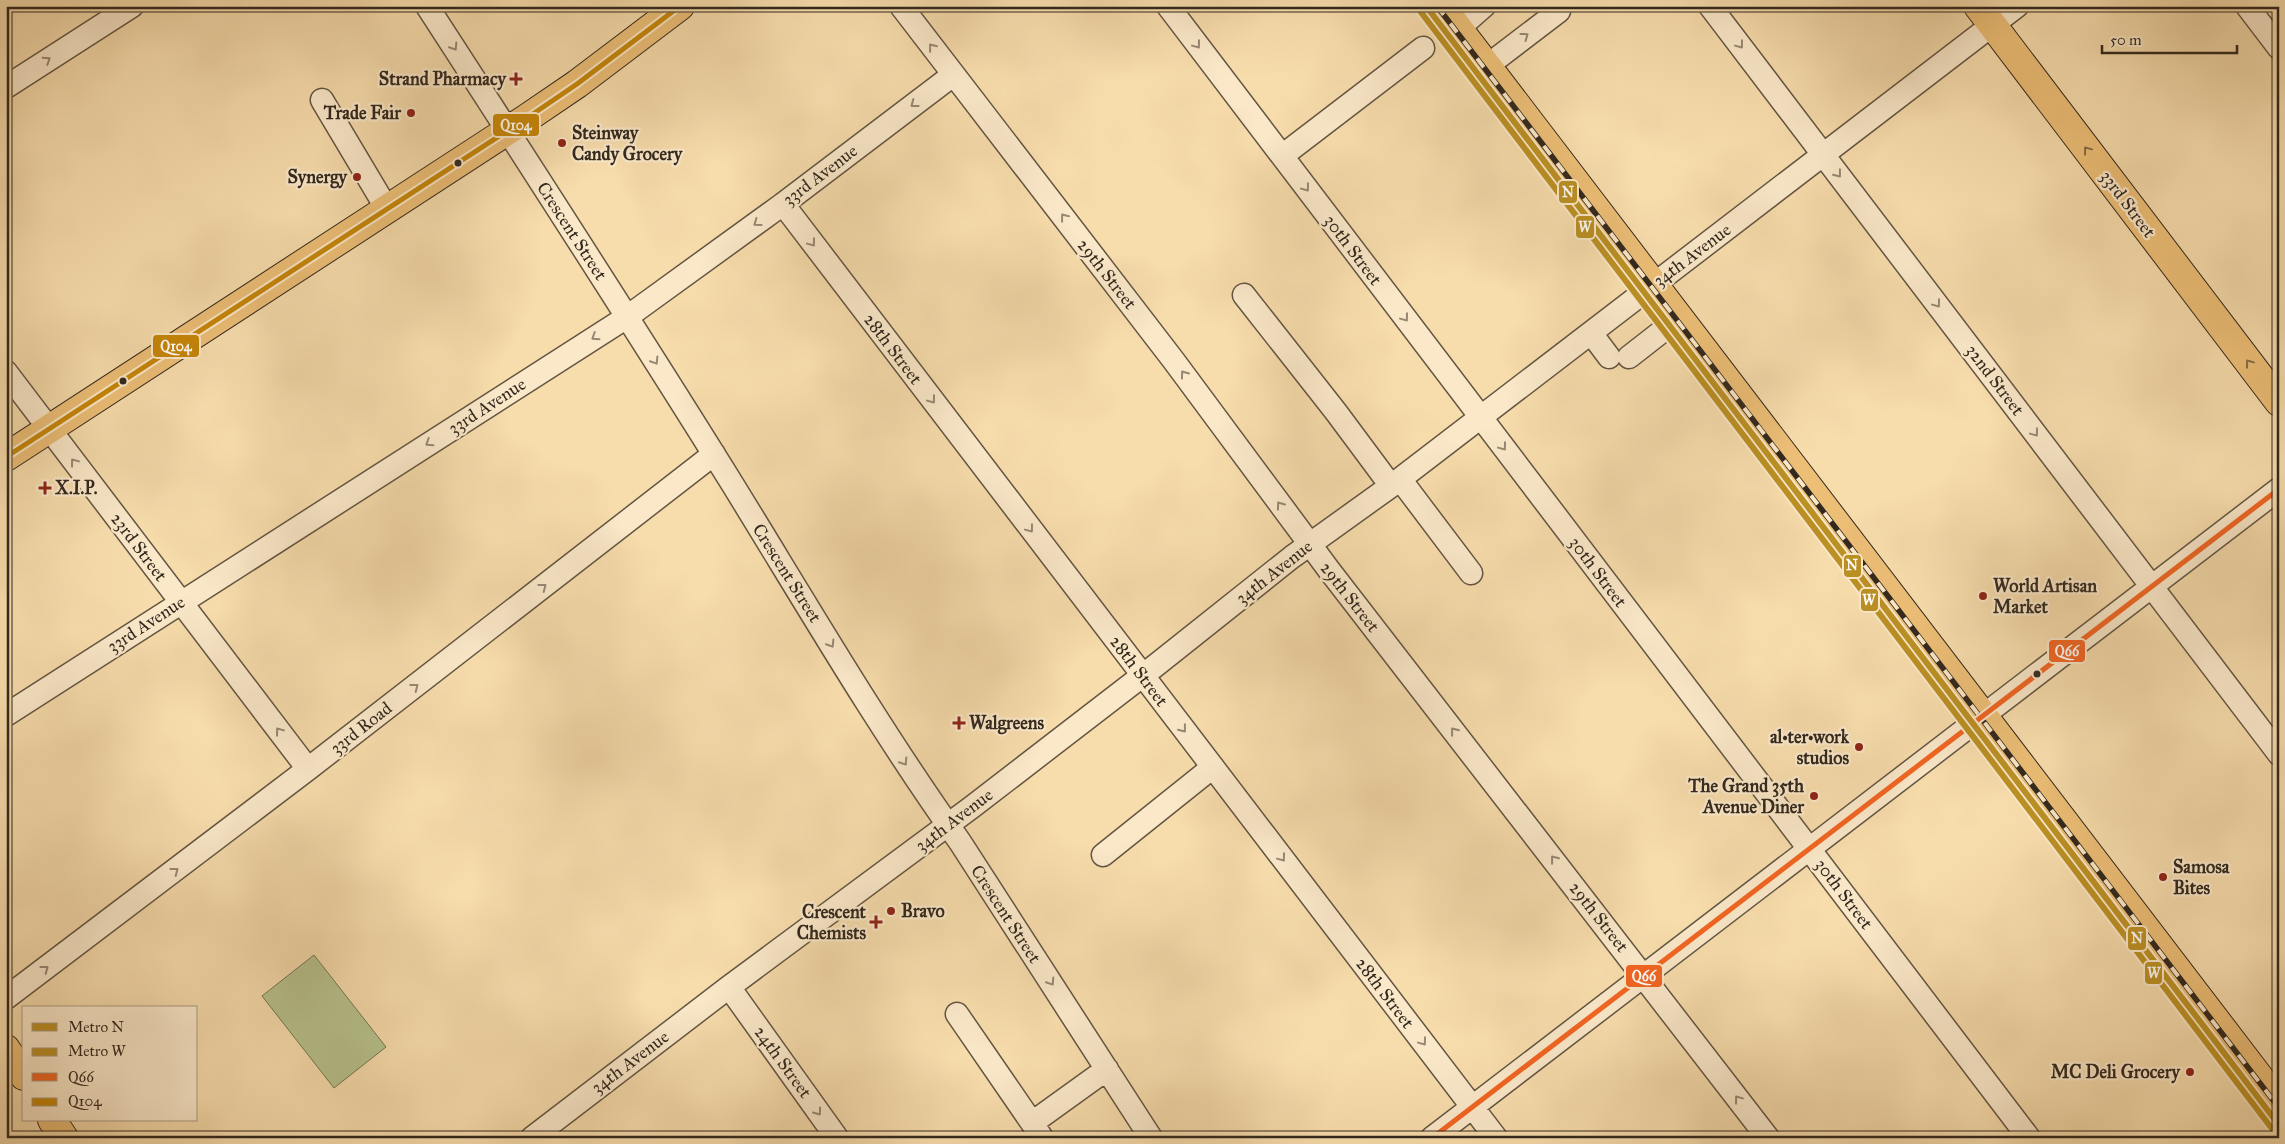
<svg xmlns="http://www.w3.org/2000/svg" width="2285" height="1144" viewBox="0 0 2285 1144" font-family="'IM FELL Great Primer',serif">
<rect width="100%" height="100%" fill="#f7dcac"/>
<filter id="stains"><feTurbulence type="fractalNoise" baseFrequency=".004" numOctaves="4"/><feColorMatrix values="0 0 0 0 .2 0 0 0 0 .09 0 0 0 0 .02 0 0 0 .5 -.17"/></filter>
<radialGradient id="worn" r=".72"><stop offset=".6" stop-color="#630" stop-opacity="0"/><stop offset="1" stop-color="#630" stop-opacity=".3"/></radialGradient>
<path fill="#b7c28e" stroke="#747556" d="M 314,955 L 386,1047 L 334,1088 L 262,996 Z"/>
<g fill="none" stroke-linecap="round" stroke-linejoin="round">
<defs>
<path id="minor" d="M 427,6 C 530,165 633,324 733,485 C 807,605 878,727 960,842 L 1151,1138
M 901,6 L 1174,361 L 1329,570 L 1768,1138
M 1168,6 L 2029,1138
M 1710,6 L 2279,754
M 2247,6 L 2279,48
M 1458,29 L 1484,6
M 1487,66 L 1559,11 L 1556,6
M 6,87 L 132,6
M 322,100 L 387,209
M 1282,156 L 1423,48
M 783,204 L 1496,1138
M 1244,295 L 1336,412 L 1391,486
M 1591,333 L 1609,357
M 1629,357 L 1679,318
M 6,372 L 308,769
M 1400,479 L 1471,573
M 6,715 L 627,317 L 783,204 L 953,75
M 1103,855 L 1213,767
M 729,987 L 837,1138
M 6,998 L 308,769 L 714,454
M 957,1014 L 1032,1123
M 532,1138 L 729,987 L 972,807 L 1155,666 L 1292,557 L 1391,486 L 2017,6
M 1042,1138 L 1032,1123 L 1107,1069
M 1432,1138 L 2279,489"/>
<path id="major" d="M 1441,6 L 2279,1103
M 1978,6 L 2279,402
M 6,457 L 527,118 L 577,84 L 680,6
M 6,1049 L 24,1076
M 52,1120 L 64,1138"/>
</defs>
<use href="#minor" stroke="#635542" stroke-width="25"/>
<use href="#major" stroke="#32281e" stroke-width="30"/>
<use href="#minor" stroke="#fae8c9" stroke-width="22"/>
<use href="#major" stroke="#ecbe76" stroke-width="28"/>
<defs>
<path id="rail" d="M 1437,6 L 2279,1108"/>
</defs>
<use href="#rail" stroke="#32281e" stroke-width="5.5"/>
<use href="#rail" stroke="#fae8c9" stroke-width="4" stroke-dasharray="11" stroke-linecap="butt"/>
<defs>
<path id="bus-1" d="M 1432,1138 L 2279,489"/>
<path id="bus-2" d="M 6,457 L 527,118 L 577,84 L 680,6"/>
</defs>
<use href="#bus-1" stroke="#fae8c9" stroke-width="9"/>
<use href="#bus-2" stroke="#fae8c9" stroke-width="9"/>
<use href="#bus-1" stroke="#f26522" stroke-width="5"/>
<use href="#bus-2" stroke="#c68608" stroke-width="5"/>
<defs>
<path id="metro-1" d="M 1426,6 L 2279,1125"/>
<path id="metro-2" d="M 1420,11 L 2273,1130"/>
</defs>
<use href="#metro-1" stroke="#fae8c9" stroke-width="10"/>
<use href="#metro-2" stroke="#fae8c9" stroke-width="10"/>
<use href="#metro-1" stroke="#bb9024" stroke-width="6"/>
<use href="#metro-2" stroke="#bb9024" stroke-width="6"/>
</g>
<defs><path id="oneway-chevron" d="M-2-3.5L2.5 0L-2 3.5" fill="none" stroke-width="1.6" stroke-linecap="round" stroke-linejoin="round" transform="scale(1.25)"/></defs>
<g stroke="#968874">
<use href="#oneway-chevron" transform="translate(1525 36) rotate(-36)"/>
<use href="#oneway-chevron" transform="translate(1197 45) rotate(53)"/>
<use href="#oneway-chevron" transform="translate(1740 45) rotate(53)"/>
<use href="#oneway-chevron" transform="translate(454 47) rotate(57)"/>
<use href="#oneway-chevron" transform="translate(932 47) rotate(-128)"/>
<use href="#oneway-chevron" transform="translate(47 60) rotate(-33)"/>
<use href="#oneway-chevron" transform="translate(914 104) rotate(143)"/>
<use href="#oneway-chevron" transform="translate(1838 174) rotate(52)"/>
<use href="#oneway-chevron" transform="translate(1306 188) rotate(53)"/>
<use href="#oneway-chevron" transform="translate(1064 217) rotate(-128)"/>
<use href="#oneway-chevron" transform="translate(757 223) rotate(144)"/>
<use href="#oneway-chevron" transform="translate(812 243) rotate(53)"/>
<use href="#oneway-chevron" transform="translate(1937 304) rotate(53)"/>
<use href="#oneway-chevron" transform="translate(1405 318) rotate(53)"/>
<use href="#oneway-chevron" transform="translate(595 337) rotate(147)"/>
<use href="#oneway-chevron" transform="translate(655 361) rotate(58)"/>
<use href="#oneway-chevron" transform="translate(1184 374) rotate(-126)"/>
<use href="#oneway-chevron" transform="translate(932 400) rotate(53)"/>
<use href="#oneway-chevron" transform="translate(2035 433) rotate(53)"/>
<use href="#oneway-chevron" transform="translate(429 443) rotate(147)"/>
<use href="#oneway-chevron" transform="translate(1503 447) rotate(53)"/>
<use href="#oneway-chevron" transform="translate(74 462) rotate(-127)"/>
<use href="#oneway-chevron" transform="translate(1280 505) rotate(-126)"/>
<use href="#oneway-chevron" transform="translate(1030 529) rotate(53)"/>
<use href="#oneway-chevron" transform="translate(543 587) rotate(-38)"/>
<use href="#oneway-chevron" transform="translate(831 644) rotate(58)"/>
<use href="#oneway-chevron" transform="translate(415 687) rotate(-38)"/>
<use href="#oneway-chevron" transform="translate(1183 729) rotate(52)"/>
<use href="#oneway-chevron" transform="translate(279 731) rotate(-127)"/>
<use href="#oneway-chevron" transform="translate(1454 731) rotate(-128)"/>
<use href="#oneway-chevron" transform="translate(904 762) rotate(57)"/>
<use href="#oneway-chevron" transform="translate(1282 858) rotate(53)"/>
<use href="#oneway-chevron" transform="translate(1554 859) rotate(-128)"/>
<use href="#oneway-chevron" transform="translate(175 871) rotate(-37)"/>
<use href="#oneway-chevron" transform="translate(45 969) rotate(-37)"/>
<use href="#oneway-chevron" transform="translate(1051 982) rotate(57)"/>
<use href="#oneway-chevron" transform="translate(1423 1042) rotate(53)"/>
<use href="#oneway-chevron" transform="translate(1738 1099) rotate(-127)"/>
<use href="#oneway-chevron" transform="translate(818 1112) rotate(54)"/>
</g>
<g stroke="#866c46">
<use href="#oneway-chevron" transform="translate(2087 150) rotate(-127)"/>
<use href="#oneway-chevron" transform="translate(2249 363) rotate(-127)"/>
</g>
<g fill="#8f2418" stroke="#fae8c9" stroke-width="2">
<path d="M513.5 71.5h5v5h5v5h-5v5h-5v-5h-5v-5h5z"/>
<circle cx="411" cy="113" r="5"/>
<circle cx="562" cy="143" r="5"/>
<circle cx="357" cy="177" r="5"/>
<path d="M42.5 480.5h5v5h5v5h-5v5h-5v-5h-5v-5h5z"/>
<circle cx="1983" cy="596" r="5"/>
<path d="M956.5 715.5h5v5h5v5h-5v5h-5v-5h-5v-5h5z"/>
<circle cx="1859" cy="747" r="5"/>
<circle cx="1814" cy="796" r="5"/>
<circle cx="2163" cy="877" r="5"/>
<circle cx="891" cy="911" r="5"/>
<path d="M873.5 914.5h5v5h5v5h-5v5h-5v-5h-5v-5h5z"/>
<circle cx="2190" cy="1072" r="5"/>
</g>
<g fill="#32281e" stroke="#fae8c9" stroke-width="2">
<circle cx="458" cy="163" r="4.5"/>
<circle cx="123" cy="381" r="4.5"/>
<circle cx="2037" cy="674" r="4.5"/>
</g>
<g text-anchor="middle" stroke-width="4.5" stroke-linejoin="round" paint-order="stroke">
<g font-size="18" font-weight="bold" fill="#32281e" stroke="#fae8c9" text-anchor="end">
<text x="506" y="85">Strand Pharmacy</text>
<text x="401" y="119">Trade Fair</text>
<text x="572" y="139" text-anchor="start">Steinway<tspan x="572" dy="21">Candy Grocery</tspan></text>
<text x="347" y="183">Synergy</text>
<text x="55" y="494" text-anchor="start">X.I.P.</text>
<text x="1993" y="592" text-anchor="start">World Artisan<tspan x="1993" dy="21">Market</tspan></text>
<text x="969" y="729" text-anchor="start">Walgreens</text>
<text x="1849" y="743">al•ter•work<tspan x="1849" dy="21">studios</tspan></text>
<text x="1804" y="792">The Grand 35th<tspan x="1804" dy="21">Avenue Diner</tspan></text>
<text x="2173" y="873" text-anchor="start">Samosa<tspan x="2173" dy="21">Bites</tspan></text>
<text x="901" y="917" text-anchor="start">Bravo</text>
<text x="866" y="918">Crescent<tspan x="866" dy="21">Chemists</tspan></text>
<text x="2180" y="1078">MC Deli Grocery</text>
</g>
<g font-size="18" fill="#32281e" stroke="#fae8c9">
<text transform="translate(820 175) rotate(-37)" y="6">33rd Avenue</text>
<text transform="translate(2128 204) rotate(53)" y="6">33rd Street</text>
<text transform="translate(572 231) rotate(57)" y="6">Crescent Street</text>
<text transform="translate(1353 250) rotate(53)" y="6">30th Street</text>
<text transform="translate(1692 255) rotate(-37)" y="6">34th Avenue</text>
<text transform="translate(1107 274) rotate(52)" y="6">29th Street</text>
<text transform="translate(893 349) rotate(53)" y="6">28th Street</text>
<text transform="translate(1995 380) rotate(53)" y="6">32nd Street</text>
<text transform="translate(487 406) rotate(-33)" y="6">33rd Avenue</text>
<text transform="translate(139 547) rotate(53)" y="6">23rd Street</text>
<text transform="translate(1274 572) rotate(-38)" y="6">34th Avenue</text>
<text transform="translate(1598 572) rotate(53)" y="6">30th Street</text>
<text transform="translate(787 573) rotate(58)" y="6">Crescent Street</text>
<text transform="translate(1350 597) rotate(52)" y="6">29th Street</text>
<text transform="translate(146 624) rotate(-33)" y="6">33rd Avenue</text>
<text transform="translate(1139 671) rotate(53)" y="6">28th Street</text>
<text transform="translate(361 728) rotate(-38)" y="6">33rd Road</text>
<text transform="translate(954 820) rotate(-37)" y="6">34th Avenue</text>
<text transform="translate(1844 894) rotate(53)" y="6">30th Street</text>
<text transform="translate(1006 914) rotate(57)" y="6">Crescent Street</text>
<text transform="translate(1599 917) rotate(52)" y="6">29th Street</text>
<text transform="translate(1385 993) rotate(53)" y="6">28th Street</text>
<text transform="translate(630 1062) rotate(-37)" y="6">34th Avenue</text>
<text transform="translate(783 1062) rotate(54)" y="6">24th Street</text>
</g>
</g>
<g stroke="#fae8c9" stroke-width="2">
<rect x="492" y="113" width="48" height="24" rx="5" fill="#c68608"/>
<rect x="1558" y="180" width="20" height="24" rx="5" fill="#bb9024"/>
<rect x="1575" y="215" width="20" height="24" rx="5" fill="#bb9024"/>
<rect x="152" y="334" width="48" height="24" rx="5" fill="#c68608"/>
<rect x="1843" y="554" width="19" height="24" rx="5" fill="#bb9024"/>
<rect x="1860" y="588" width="19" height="24" rx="5" fill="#bb9024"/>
<rect x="2048" y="639" width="38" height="24" rx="5" fill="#f26522"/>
<rect x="2127" y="926" width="20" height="25" rx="5" fill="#bb9024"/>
<rect x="2144" y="961" width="19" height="24" rx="5" fill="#bb9024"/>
<rect x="1625" y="964" width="38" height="24" rx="5" fill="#f26522"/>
</g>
<g font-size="14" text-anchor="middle" font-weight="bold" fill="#fff">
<text x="516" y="130">Q104</text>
<text x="1568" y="197">N</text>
<text x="1585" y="232">W</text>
<text x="176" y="351">Q104</text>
<text x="1852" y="570">N</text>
<text x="1869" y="605">W</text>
<text x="2067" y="656">Q66</text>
<text x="2137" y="943">N</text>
<text x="2154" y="978">W</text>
<text x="1644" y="981">Q66</text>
</g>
<rect width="2285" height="1144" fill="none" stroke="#f7dcac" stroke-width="25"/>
<rect x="8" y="8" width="2270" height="1129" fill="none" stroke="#32281e" stroke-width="2.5"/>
<rect x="12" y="12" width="2260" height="1119" fill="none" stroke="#32281e"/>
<rect x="22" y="1006" width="175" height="115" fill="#fae8c9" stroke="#aa9b85"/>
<rect x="32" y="1023" width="25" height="8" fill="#bb9024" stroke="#aa9b85"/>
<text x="68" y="1032" font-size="15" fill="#32281e">Metro N</text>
<rect x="32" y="1048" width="25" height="8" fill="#bb9024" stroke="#aa9b85"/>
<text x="68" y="1056" font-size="15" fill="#32281e">Metro W</text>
<rect x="32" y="1073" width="25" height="8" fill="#f26522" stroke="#aa9b85"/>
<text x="68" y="1082" font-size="15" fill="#32281e">Q66</text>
<rect x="32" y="1098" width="25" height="8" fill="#c68608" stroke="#aa9b85"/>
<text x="68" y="1106" font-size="15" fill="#32281e">Q104</text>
<path d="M2102 45v8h135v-8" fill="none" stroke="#32281e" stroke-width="2.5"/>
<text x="2110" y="45" font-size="15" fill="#32281e" stroke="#fae8c9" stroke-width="4" paint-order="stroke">50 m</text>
<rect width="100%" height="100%" filter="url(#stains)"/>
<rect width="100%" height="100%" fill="url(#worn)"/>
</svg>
